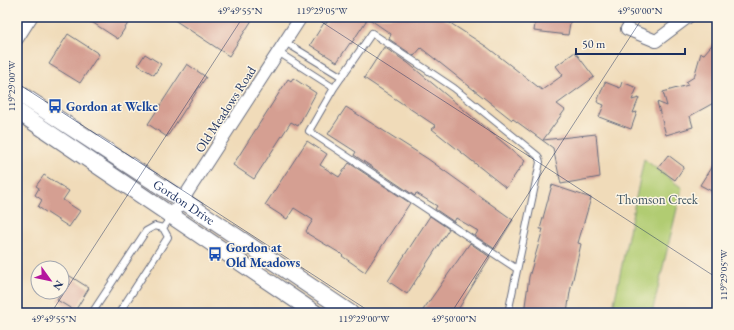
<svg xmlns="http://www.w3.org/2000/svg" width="734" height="330" viewBox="0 0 734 330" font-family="'EB Garamond',serif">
<rect width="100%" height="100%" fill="#fcf5e5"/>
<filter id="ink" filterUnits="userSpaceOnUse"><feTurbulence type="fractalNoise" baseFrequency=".025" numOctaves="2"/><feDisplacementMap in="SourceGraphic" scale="8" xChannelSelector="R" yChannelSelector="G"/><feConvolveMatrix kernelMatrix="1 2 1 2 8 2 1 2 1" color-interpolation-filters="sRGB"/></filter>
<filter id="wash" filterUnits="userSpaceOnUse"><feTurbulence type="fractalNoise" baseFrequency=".012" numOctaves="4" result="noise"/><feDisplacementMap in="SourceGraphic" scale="16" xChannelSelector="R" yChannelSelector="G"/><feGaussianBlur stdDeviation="0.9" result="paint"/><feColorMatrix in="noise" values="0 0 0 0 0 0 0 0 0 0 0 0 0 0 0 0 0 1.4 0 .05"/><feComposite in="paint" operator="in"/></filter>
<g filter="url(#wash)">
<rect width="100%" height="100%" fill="#f0dbb9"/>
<path fill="#b1cc72" stroke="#667e68" d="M 644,159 L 682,188 L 652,313 L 612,313 Z"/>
<g id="blocks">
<path fill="#d59f92" d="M 84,17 L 132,17 L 118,39 Z
M 170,17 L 254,17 L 229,56 Z
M 330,17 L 441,17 L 487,47 L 542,90 L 563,75 L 556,66 L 575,52 L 594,77 L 557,104 L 565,110 L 543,140 L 596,134 L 600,177 L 561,184 L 553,148 L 513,119 L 512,120 L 421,48 L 414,56 L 389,39 L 391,34 L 368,18 L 351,44 L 350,43 L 337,62 L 310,45 L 324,23 L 326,24 Z
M 536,17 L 571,17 L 568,35 L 534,31 Z
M 68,34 L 99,54 L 80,83 L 49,64 Z
M 717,39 L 717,101 L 690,116 L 693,127 L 666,135 L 657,102 L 667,106 L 663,92 L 688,85 L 686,82 L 694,77 L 701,53 L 704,54 Z
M 384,47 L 408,63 L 525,161 L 506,188 L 432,129 L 436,126 L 364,78 Z
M 145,54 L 161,64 L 154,75 L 138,65 Z
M 187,64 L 206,77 L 167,137 L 148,124 Z
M 293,78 L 316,93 L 298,126 L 291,122 L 254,179 L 233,165 L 288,79 L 291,81 Z
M 605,82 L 620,88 L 622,82 L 637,88 L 632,100 L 639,98 L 633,113 L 637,112 L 631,129 L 599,117 L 604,105 L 597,102 Z
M 346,107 L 428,159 L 513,220 L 495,249 L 475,236 L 478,231 L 456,218 L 454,222 L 435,209 L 437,206 L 416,193 L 415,196 L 354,155 L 356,152 L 328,134 Z
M 307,141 L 327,154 L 320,165 L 339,177 L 349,163 L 410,203 L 365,272 L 342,256 L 343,255 L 308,234 L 306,231 L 313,220 L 294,208 L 287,219 L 265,205 Z
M 668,155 L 684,167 L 675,180 L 658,168 Z
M 717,158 L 717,194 L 700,185 Z
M 44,175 L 69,191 L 63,200 L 80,211 L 69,227 L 38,207 L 42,200 L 35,195 L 39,188 L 36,186 Z
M 552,185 L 591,198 L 578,243 L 581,244 L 570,292 L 567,313 L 524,313 L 529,277 L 543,229 L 540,229 Z
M 430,216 L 449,229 L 407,294 L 388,281 Z
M 470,243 L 490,257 L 456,313 L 421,313 Z
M 62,271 L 89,288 L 75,311 L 57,300 L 62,292 Z"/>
</g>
</g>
<g filter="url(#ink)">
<use href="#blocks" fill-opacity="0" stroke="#666b7e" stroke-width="1"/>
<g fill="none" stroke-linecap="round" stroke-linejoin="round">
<defs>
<path id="lane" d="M 285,42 L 342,77
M 278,52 L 334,88
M 92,313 L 146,231 L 155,226 L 163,228
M 119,313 L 168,237 L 163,228 L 171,217
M 508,313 L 540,162 L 538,156 L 454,88 L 372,33 L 334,88 L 309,131 L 517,269"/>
<path id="street" d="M 627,29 L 656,41 L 688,17
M 17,39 L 31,17
M 172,216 L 301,17"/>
<g id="secondary">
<path id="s1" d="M 17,92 L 182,200 L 350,313"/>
<path d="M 17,111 L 315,313"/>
</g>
</defs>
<use href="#lane" stroke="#666b7e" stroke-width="8"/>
<use href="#street" stroke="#666b7e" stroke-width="14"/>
<use href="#secondary" stroke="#666b7e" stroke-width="18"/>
<use href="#lane" stroke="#fff" stroke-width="6"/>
<use href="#street" stroke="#fff" stroke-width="12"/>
<use href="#secondary" stroke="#fff" stroke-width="16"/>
</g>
</g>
<path fill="none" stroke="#1b2f5e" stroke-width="1" stroke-opacity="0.45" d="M 314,17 L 717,278M 713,17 L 717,20M 17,83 L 372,313M 51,313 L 243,17M 451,313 L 643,17"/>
<defs>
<symbol id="bus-bare" viewBox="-9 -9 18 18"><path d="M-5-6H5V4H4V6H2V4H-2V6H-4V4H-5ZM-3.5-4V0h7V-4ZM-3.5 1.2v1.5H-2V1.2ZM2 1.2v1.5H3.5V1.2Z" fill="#1a4fb4" stroke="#fcf5e5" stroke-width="2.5" paint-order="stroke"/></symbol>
</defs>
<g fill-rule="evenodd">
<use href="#bus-bare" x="45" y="96" width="20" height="20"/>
<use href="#bus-bare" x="205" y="244" width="20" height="20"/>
</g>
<g text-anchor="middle" stroke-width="3" stroke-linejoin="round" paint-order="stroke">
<g font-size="13" font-weight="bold" fill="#164399" stroke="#fcf5e5" text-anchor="start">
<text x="66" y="111">Gordon at Welke</text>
<text x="226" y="252">Gordon at<tspan x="226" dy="15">Old Meadows</tspan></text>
</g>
<g font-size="13" fill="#1b2f5e" stroke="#fcf5e5">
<text transform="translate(225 109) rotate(-57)" y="5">Old Meadows Road</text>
<text dy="5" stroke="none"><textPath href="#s1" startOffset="200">Gordon Drive</textPath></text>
</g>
<g font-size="13" fill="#405663" stroke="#fcf5e5">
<text x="657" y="204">Thomson Creek</text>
</g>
</g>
<rect width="734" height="330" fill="none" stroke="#fcf5e5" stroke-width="44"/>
<g transform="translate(50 280) rotate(123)"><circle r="19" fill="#fcf5e5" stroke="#a2a6af"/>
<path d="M0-3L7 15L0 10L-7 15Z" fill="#b5179e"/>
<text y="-6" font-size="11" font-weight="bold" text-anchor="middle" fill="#1b2f5e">N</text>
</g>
<path d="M576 48v6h109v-6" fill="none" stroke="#1b2f5e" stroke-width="2"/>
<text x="582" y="48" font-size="12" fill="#1b2f5e" stroke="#fcf5e5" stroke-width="3" paint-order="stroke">50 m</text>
<rect x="22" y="22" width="690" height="286" fill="none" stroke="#1b2f5e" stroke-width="1.5"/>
<g font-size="10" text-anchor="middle" fill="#1b2f5e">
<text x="240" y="14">49°49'55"N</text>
<text x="322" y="14">119°29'05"W</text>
<text x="640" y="14">49°50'00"N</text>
<text transform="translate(11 86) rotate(-90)" y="4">119°29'00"W</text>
<text transform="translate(723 275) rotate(-90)" y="4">119°29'05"W</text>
<text x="54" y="322">49°49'55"N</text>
<text x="364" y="322">119°29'00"W</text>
<text x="454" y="322">49°50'00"N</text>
</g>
</svg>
